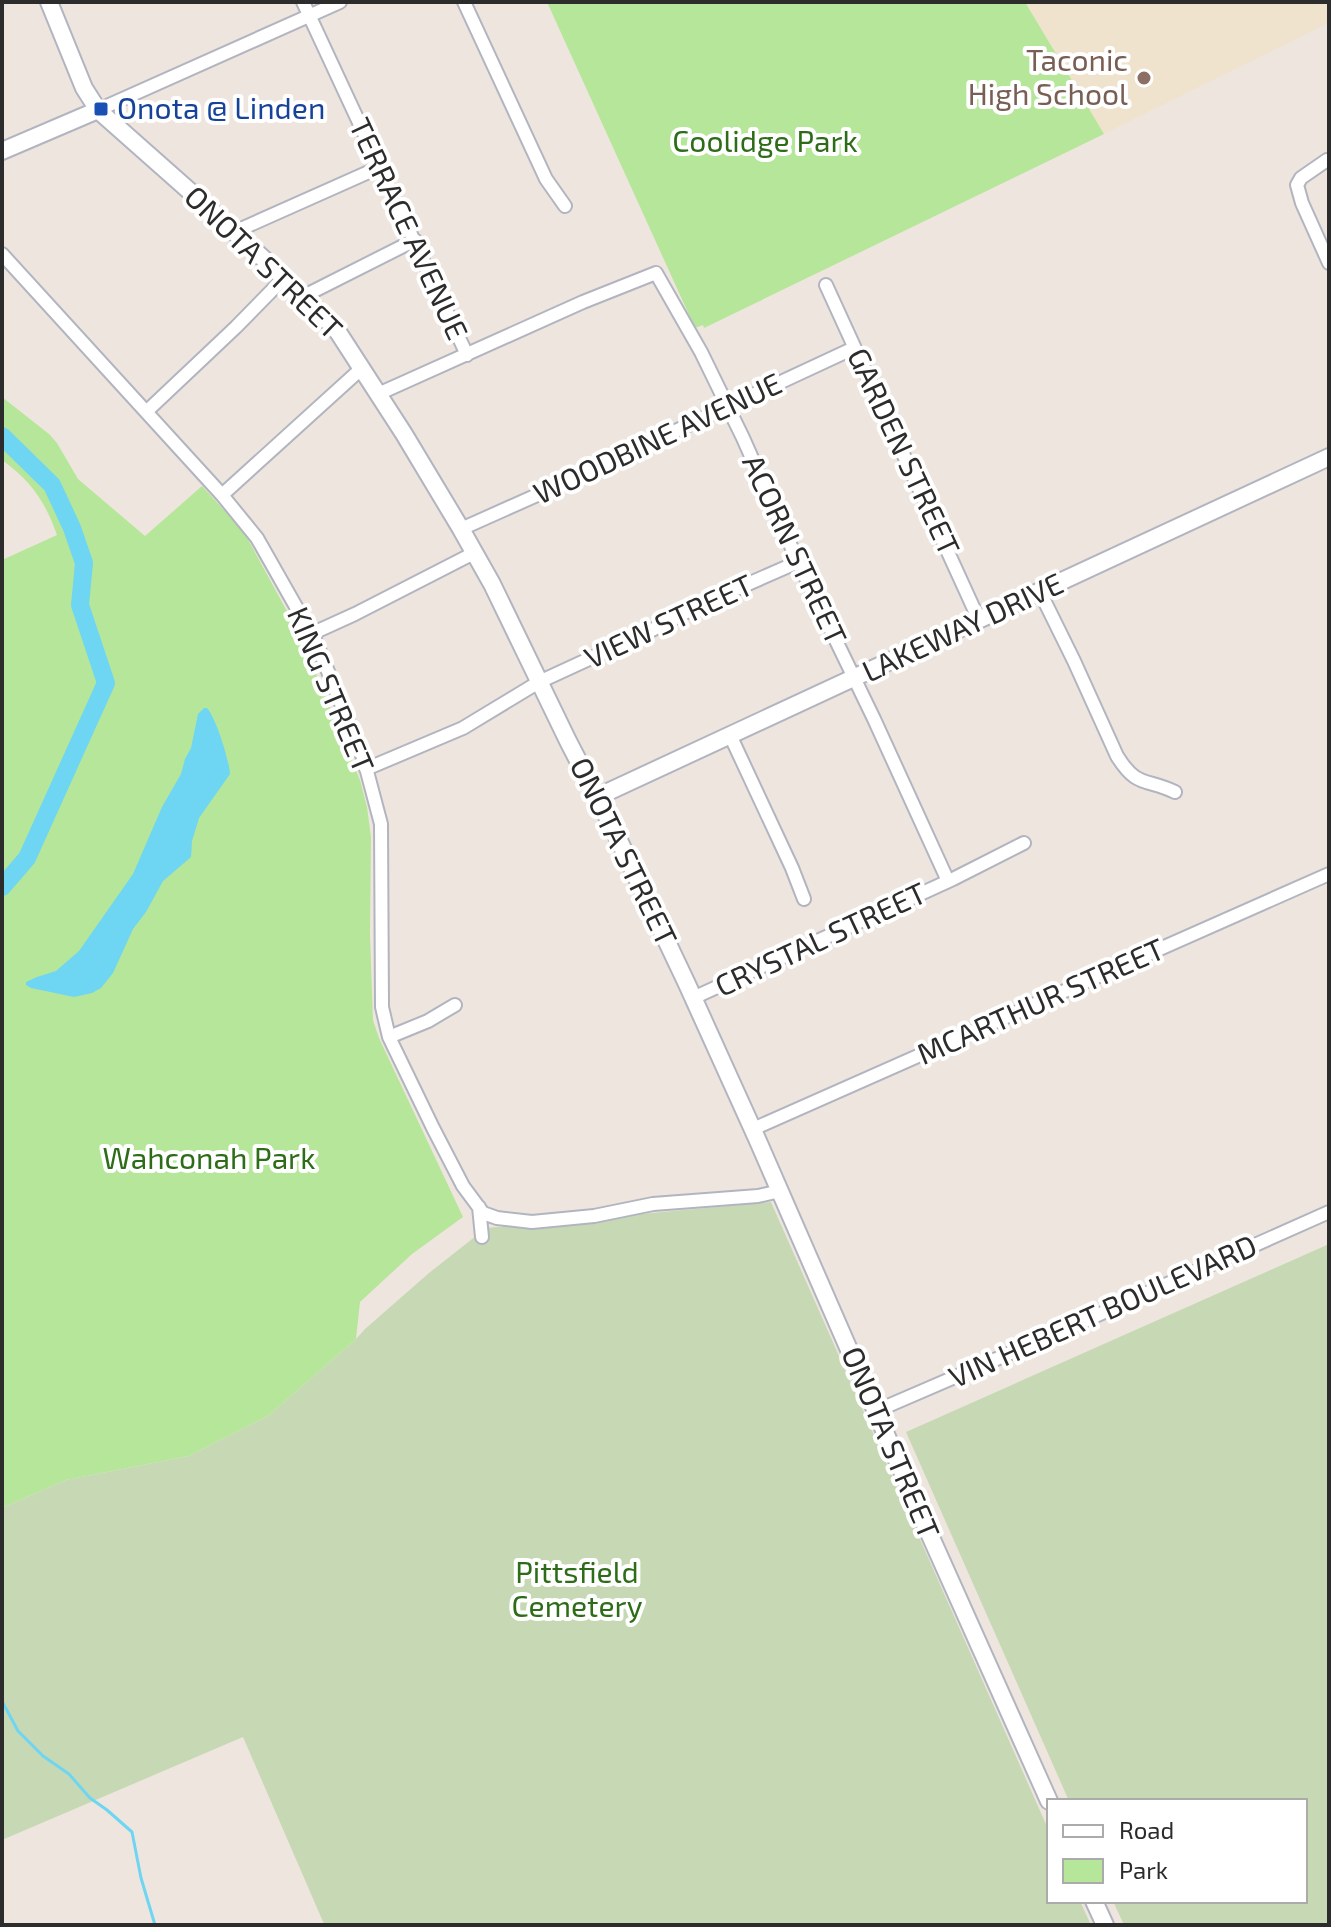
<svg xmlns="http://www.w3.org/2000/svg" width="1331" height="1927" viewBox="0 0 1331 1927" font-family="'Exo 2',sans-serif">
<rect width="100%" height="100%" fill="#eee6de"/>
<path fill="#f0e3cd" d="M 1025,2 L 1329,2 L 1329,23 L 1104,134 Z"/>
<path fill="#b6e699" d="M 547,2 L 1025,2 L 1104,134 L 704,328 L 703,325 L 695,328 Z
M 2,397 L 49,434 L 57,443 L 78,479 L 145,536 L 202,486 L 244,532 L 301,637 L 360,780 L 367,807 L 371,837 L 370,934 L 373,1020 L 379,1038 L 463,1217 L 412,1254 L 360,1302 L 356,1339 L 268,1416 L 189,1456 L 66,1480 L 2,1508 L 2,560 L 57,535 C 45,501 31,481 2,460 Z"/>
<path fill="#c7d9b4" d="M 771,1202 L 1049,1831 L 1049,1901 L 1080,1901 L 1091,1925 L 324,1924 L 243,1737 L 2,1840 L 2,1508 L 66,1480 L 189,1456 L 268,1416 L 356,1339 L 365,1329 L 429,1273 L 486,1228 Z
M 1329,1244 L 1329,1925 L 1124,1925 L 1113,1901 L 1305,1901 L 1305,1801 L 1069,1801 L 906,1432 Z"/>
<path fill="#6ed5f3" d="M 204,708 L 207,708 C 216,718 229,760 230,774 L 199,818 L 192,841 L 191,857 L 163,881 L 146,912 L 133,929 L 113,973 L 101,988 L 92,993 L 74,997 L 31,988 L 26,985 L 26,982 L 37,977 L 56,971 L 79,951 L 133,874 L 162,807 L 181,774 L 185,759 L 191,748 L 198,714 Z"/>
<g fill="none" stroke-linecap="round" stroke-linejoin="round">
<path stroke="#6ed5f3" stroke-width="3" d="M 2,1701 L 18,1731 L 43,1756 L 69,1774 L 90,1798 L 107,1810 L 132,1832 L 141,1878 L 155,1925"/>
<path stroke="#6ed5f3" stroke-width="18" d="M 2,436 L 52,485 L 72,528 L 84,563 L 80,605 L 106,683 L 27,858 L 2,887"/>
<defs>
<path id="minor" d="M 303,2 L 467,355
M 464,2 L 546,179 L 565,206
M 98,110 L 340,2
M 1327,160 L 1301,178 L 1297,185 L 1302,203 L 1329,263
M 234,232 L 380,167
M 2,254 L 222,495 L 257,538 L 316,642 L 364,760 L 381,824 L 382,1007 L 389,1037 L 433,1128 L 463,1186 L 483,1213 L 497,1218 L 532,1222 L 594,1216 L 653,1204 L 758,1196 L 780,1191
M 826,285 L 979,620
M 304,296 L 415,240
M 378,394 L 583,302 L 656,273 L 701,352 L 743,438 L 798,562 L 874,719 L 948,881
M 146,412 L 236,327 L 284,278
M 222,495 L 362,368
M 461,529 L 555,487 L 854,348
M 1040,592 L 1074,661 L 1117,756 C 1137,788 1145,778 1175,792
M 311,634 L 355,614 L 474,553
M 730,735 L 792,868 L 804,899
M 366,769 L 463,728 L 539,682 L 654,629 L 700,605 L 798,562
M 693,998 L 953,879 L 1024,843
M 389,1037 L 428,1021 L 455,1005
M 753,1129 L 1329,874
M 479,1207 L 482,1237
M 876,1411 L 1073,1326 L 1329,1212"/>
<path id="tertiary" d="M 49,2 L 84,88 L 98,110 L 194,195 L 304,296 L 338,332 L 404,434 L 461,529 L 492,584 L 568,741 L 615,832 L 687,984 L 758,1141 L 925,1524 L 1049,1801
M 2,151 L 98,110
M 597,797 L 1329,457
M 1094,1901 L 1105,1925"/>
</defs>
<use href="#minor" stroke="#b2b5c0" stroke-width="16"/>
<use href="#tertiary" stroke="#b2b5c0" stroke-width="20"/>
<use href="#minor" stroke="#fff" stroke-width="12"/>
<use href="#tertiary" stroke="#fff" stroke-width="16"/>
</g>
<circle fill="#8d6e63" stroke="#fff" stroke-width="3" cx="1144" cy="78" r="8"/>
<rect fill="#1a4fb4" stroke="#fff" stroke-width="3" x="93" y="101" width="16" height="16" rx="4"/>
<g text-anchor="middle" stroke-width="8" stroke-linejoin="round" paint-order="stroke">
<g font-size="30" fill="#785e54" stroke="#fff" text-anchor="end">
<text x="1128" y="71">Taconic<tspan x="1128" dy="34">High School</tspan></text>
</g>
<g font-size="30" fill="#164399" stroke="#fff" text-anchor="start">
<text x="117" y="119">Onota @ Linden</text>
</g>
<g font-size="30" fill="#2d6d18" stroke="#fff">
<text x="765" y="152">Coolidge Park</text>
<text x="209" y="1169">Wahconah Park</text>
<text x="577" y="1583">Pittsfield<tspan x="577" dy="34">Cemetery</tspan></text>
</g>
<g font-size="30" fill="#2c2c2c" stroke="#fff">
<text transform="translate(408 229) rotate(65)" y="10">TERRACE AVENUE</text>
<text transform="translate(263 263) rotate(44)" y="10">ONOTA STREET</text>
<text transform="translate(658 439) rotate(-25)" y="10">WOODBINE AVENUE</text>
<text transform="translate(903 452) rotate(65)" y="10">GARDEN STREET</text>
<text transform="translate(794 550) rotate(65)" y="10">ACORN STREET</text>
<text transform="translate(669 622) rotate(-25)" y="10">VIEW STREET</text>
<text transform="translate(963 628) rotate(-25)" y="10">LAKEWAY DRIVE</text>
<text transform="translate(330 690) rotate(67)" y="10">KING STREET</text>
<text transform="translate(623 852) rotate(64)" y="10">ONOTA STREET</text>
<text transform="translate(821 940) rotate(-25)" y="10">CRYSTAL STREET</text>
<text transform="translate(1041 1002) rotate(-24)" y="10">MCARTHUR STREET</text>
<text transform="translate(1103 1312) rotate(-24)" y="10">VIN HEBERT BOULEVARD</text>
<text transform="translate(890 1443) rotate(67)" y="10">ONOTA STREET</text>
</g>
</g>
<rect width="1331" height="1927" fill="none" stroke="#2c2c2c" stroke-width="8"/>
<rect x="1047" y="1799" width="260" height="104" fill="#ffffff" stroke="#ababab" stroke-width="2"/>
<rect x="1063" y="1825" width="40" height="12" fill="#ffffff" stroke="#ababab" stroke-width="2"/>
<text x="1119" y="1839" font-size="24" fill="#2c2c2c">Road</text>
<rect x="1063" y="1859" width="40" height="24" fill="#b6e699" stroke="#ababab" stroke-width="2"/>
<text x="1119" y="1879" font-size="24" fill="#2c2c2c">Park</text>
</svg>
